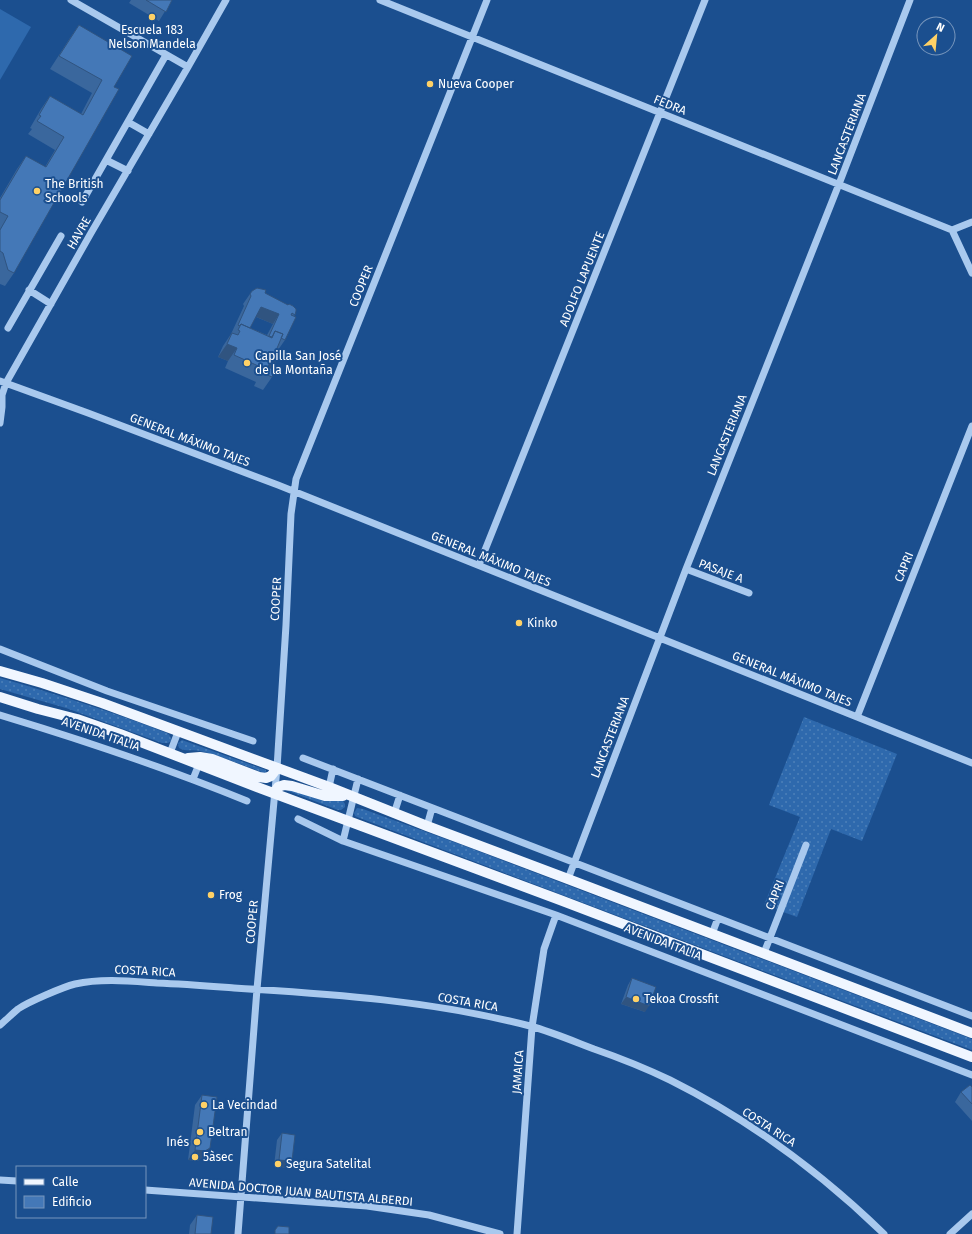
<svg xmlns="http://www.w3.org/2000/svg" width="972" height="1234" viewBox="0 0 972 1234" font-family="'Fira Sans',sans-serif">
<defs>
<pattern id="grass-dots" width="8" height="8" patternUnits="userSpaceOnUse"><rect width="8" height="8" fill="#2e69ad"/><path d="M2 2h.1M6 6h.1" fill="none" stroke="#4d80b9" stroke-width="1.8" stroke-linecap="round"/></pattern>
</defs>
<rect width="100%" height="100%" fill="#1b4f8f"/>
<path fill="url(#grass-dots)" d="M 0,678 C 57,694 112,712 167,733 C 170,735 171,737 171,741 L 168,743 L 162,743 L 66,708 L 0,689 Z
M 804,717 L 897,754 L 862,841 L 831,829 L 797,917 L 764,905 L 800,817 L 769,805 Z
M 182,740 L 266,770 L 266,772 L 265,773 C 244,766 222,756 200,751 C 193,749 186,752 179,748 L 178,743 Z
M 285,789 L 343,801 L 345,804 L 345,807 L 341,810 L 338,810 L 288,791 Z
M 357,808 L 363,809 L 462,845 L 972,1039 L 972,1050 L 357,817 L 355,816 L 354,813 Z"/>
<path fill="#2e69ad" d="M 0,9 L 31,27 L 0,80 Z"/>
<g fill="none" stroke-linecap="round" stroke-linejoin="round">
<path stroke="#a9c9ee" stroke-width="7" d="M 71,0 L 188,67
M 380,0 L 952,230
M 128,122 L 149,134
M 106,160 L 128,171
M 82,202 L 166,55
M 972,222 L 952,230 L 972,273
M 29,290 L 51,304
M 8,328 L 61,236
M 0,381 L 88,413 L 278,485 L 972,763
M 0,423 L 2,407 L 2,395 L 6,383 L 91,233 L 188,67 L 226,0
M 479,565 L 705,0
M 686,569 L 749,593
M 0,649 L 107,691 L 253,741
M 0,715 C 83,740 166,768 247,801
M 857,717 L 972,426
M 170,753 L 178,732
M 303,758 L 972,1016
M 193,779 L 199,764
M 329,787 L 333,769
M 394,814 L 400,795
M 298,819 L 343,841 L 556,915 L 972,1075
M 427,826 L 432,808
M 343,841 L 358,779
M 568,879 L 686,569 L 839,184 L 910,0
M 712,934 L 718,918
M 764,953 L 806,845
M 0,1025 C 6,1020 12,1014 18,1009 C 28,1002 63,987 75,984 C 102,978 130,981 157,983 C 183,984 208,986 234,988 C 333,994 434,1001 530,1026 C 552,1032 573,1041 594,1049 C 620,1058 645,1068 670,1080 C 750,1120 820,1172 884,1234
M 0,1180 L 17,1181
M 145,1190 L 367,1206 L 429,1215 L 500,1234
M 238,1234 L 257,989 L 277,768 L 286,625 L 291,514 L 296,479 L 487,0
M 517,1234 L 532,1027 L 544,949 L 556,915
M 950,1234 L 972,1214"/>
<path stroke="#f0f6ff" stroke-width="10" d="M 0,671 L 42,683 L 102,703 L 329,787 L 427,826 L 568,879 L 972,1033
M 0,697 L 38,709 L 77,719 L 120,734 L 257,787 L 560,900 L 972,1057
M 188,758 L 200,757 L 212,759 L 259,777 L 266,778 L 271,776 L 277,768
M 274,793 L 278,787 L 284,785 L 292,786 L 325,796 L 343,796"/>
</g>
<path fill="#3a679d" fill-rule="evenodd" d="M 131,0 L 172,0 L 159,21 L 129,3 Z
M 79,25 L 114,87 L 14,273 L 5,286 L 0,284 L 0,198 L 17,169 L 26,156 L 45,167 L 55,150 L 28,134 L 32,129 L 30,128 L 41,109 L 50,96 L 81,114 L 92,93 L 50,69 L 70,38 Z
M 252,291 L 265,293 L 295,315 L 294,316 L 285,340 L 278,350 L 276,349 L 275,353 L 276,362 L 271,369 L 272,377 L 263,390 L 254,386 L 256,382 L 225,368 L 228,361 L 218,357 L 223,346 L 231,334 L 244,306 L 243,304 ZM 256,317 L 273,324 L 267,335 L 250,328 Z
M 632,978 L 645,1012 L 621,1004 L 628,985 Z
M 972,1087 L 972,1121 L 955,1102 L 961,1092 Z
M 202,1095 L 210,1148 L 203,1157 L 198,1161 L 188,1160 L 195,1105 Z
M 282,1133 L 288,1168 L 274,1166 L 277,1140 Z
M 197,1215 L 211,1234 L 189,1234 L 190,1225 Z"/>
<path fill="#305480" d="M 261,307 L 279,314 L 273,324 L 254,316 Z
M 227,344 L 237,348 L 228,361 L 218,357 Z
M 271,360 L 276,362 L 267,374 L 265,369 Z
M 626,997 L 649,1006 L 645,1012 L 621,1004 Z
M 210,1148 L 203,1157 L 198,1161 L 188,1160 L 195,1150 Z
M 279,1160 L 292,1161 L 288,1168 L 274,1166 Z"/>
<path fill="#4478b7" stroke="#305480" d="M 146,0 L 172,0 L 166,12 Z
M 79,25 L 132,56 L 114,87 L 119,89 L 14,273 L 8,270 L 3,253 L 0,251 L 0,230 L 8,216 L 0,212 L 0,200 L 26,156 L 46,167 L 64,137 L 37,121 L 41,116 L 39,115 L 50,96 L 83,115 L 102,80 L 59,56 Z
M 257,288 L 266,290 L 265,293 L 288,305 L 289,304 L 293,306 L 296,309 L 296,311 L 295,315 L 292,313 L 291,315 L 296,317 L 285,340 L 281,338 L 283,334 L 275,331 L 272,337 L 269,336 L 279,314 L 261,307 L 250,328 L 241,324 L 239,326 L 238,325 L 251,296 L 250,294 L 252,291 Z
M 241,324 L 272,338 L 275,331 L 283,334 L 275,353 L 279,354 L 276,362 L 271,360 L 268,367 L 275,370 L 272,377 L 263,373 L 265,369 L 234,355 L 237,348 L 227,344 L 232,333 L 238,335 L 240,331 L 238,330 Z
M 632,978 L 656,987 L 649,1006 L 626,997 Z
M 970,1085 L 972,1087 L 972,1104 L 961,1092 Z
M 202,1095 L 217,1097 L 210,1148 L 205,1151 L 195,1150 Z
M 282,1133 L 295,1135 L 292,1161 L 279,1160 Z
M 197,1215 L 213,1217 L 211,1234 L 195,1234 Z
M 278,1226 L 289,1227 L 289,1234 L 275,1234 L 275,1230 Z"/>
<g fill="#ffd166" stroke="#1b4f8f" stroke-width="1.5">
<circle cx="152" cy="17" r="4"/>
<circle cx="430" cy="84" r="4"/>
<circle cx="37" cy="191" r="4"/>
<circle cx="247" cy="363" r="4"/>
<circle cx="519" cy="623" r="4"/>
<circle cx="211" cy="895" r="4"/>
<circle cx="636" cy="999" r="4"/>
<circle cx="204" cy="1105" r="4"/>
<circle cx="200" cy="1132" r="4"/>
<circle cx="197" cy="1142" r="4"/>
<circle cx="195" cy="1157" r="4"/>
<circle cx="278" cy="1164" r="4"/>
</g>
<g text-anchor="middle" stroke-width="4" stroke-linejoin="round" paint-order="stroke">
<g font-size="12" fill="#fff" stroke="#1b4f8f" text-anchor="start">
<text x="152" y="34" text-anchor="middle">Escuela 183<tspan x="152" dy="14">Nelson Mandela</tspan></text>
<text x="438" y="88">Nueva Cooper</text>
<text x="45" y="188">The British<tspan x="45" dy="14">Schools</tspan></text>
<text x="255" y="360">Capilla San José<tspan x="255" dy="14">de la Montaña</tspan></text>
<text x="527" y="627">Kinko</text>
<text x="219" y="899">Frog</text>
<text x="644" y="1003">Tekoa Crossfit</text>
<text x="212" y="1109">La Vecindad</text>
<text x="208" y="1136">Beltran</text>
<text x="189" y="1146" text-anchor="end">Inés</text>
<text x="203" y="1161">5àsec</text>
<text x="286" y="1168">Segura Satelital</text>
</g>
<g font-size="12" fill="#fff" stroke="#1b4f8f">
<text transform="translate(670 105) rotate(22)" y="4">FEDRA</text>
<text transform="translate(847 134) rotate(-69)" y="4">LANCASTERIANA</text>
<text transform="translate(79 233) rotate(-60)" y="4">HAVRE</text>
<text transform="translate(582 279) rotate(-68)" y="4">ADOLFO LAPUENTE</text>
<text transform="translate(361 286) rotate(-68)" y="4">COOPER</text>
<text transform="translate(727 435) rotate(-68)" y="4">LANCASTERIANA</text>
<text transform="translate(190 440) rotate(21)" y="4">GENERAL MÁXIMO TAJES</text>
<text transform="translate(491 559) rotate(22)" y="4">GENERAL MÁXIMO TAJES</text>
<text transform="translate(904 567) rotate(-68)" y="4">CAPRI</text>
<text transform="translate(721 571) rotate(21)" y="4">PASAJE A</text>
<text transform="translate(276 599) rotate(-87)" y="4">COOPER</text>
<text transform="translate(792 679) rotate(22)" y="4">GENERAL MÁXIMO TAJES</text>
<text transform="translate(101 734) rotate(19)" y="4">AVENIDA ITALIA</text>
<text transform="translate(610 737) rotate(-69)" y="4">LANCASTERIANA</text>
<text transform="translate(775 895) rotate(-68)" y="4">CAPRI</text>
<text transform="translate(252 922) rotate(-85)" y="4">COOPER</text>
<text transform="translate(663 942) rotate(21)" y="4">AVENIDA ITALIA</text>
<text transform="translate(145 971) rotate(3)" y="4">COSTA RICA</text>
<text transform="translate(468 1002) rotate(10)" y="4">COSTA RICA</text>
<text transform="translate(518 1072) rotate(-86)" y="4">JAMAICA</text>
<text transform="translate(769 1127) rotate(33)" y="4">COSTA RICA</text>
<text transform="translate(301 1192) rotate(5)" y="4">AVENIDA DOCTOR JUAN BAUTISTA ALBERDI</text>
</g>
</g>
<rect x="16" y="1166" width="130" height="52" fill="#1b4f8f" stroke="#7695bc"/>
<rect x="24" y="1179" width="20" height="6" fill="#f0f6ff" stroke="#7695bc"/>
<text x="52" y="1186" font-size="12" fill="#ffffff">Calle</text>
<rect x="24" y="1196" width="20" height="12" fill="#4478b7" stroke="#7695bc"/>
<text x="52" y="1206" font-size="12" fill="#ffffff">Edificio</text>
<g transform="translate(936 36) rotate(27)"><circle r="19" fill="#1b4f8f" stroke="#7695bc"/>
<path d="M0-3L7 15L0 10L-7 15Z" fill="#ffd166"/>
<text y="-6" font-size="11" font-weight="bold" text-anchor="middle" fill="#ffffff">N</text>
</g>
</svg>
